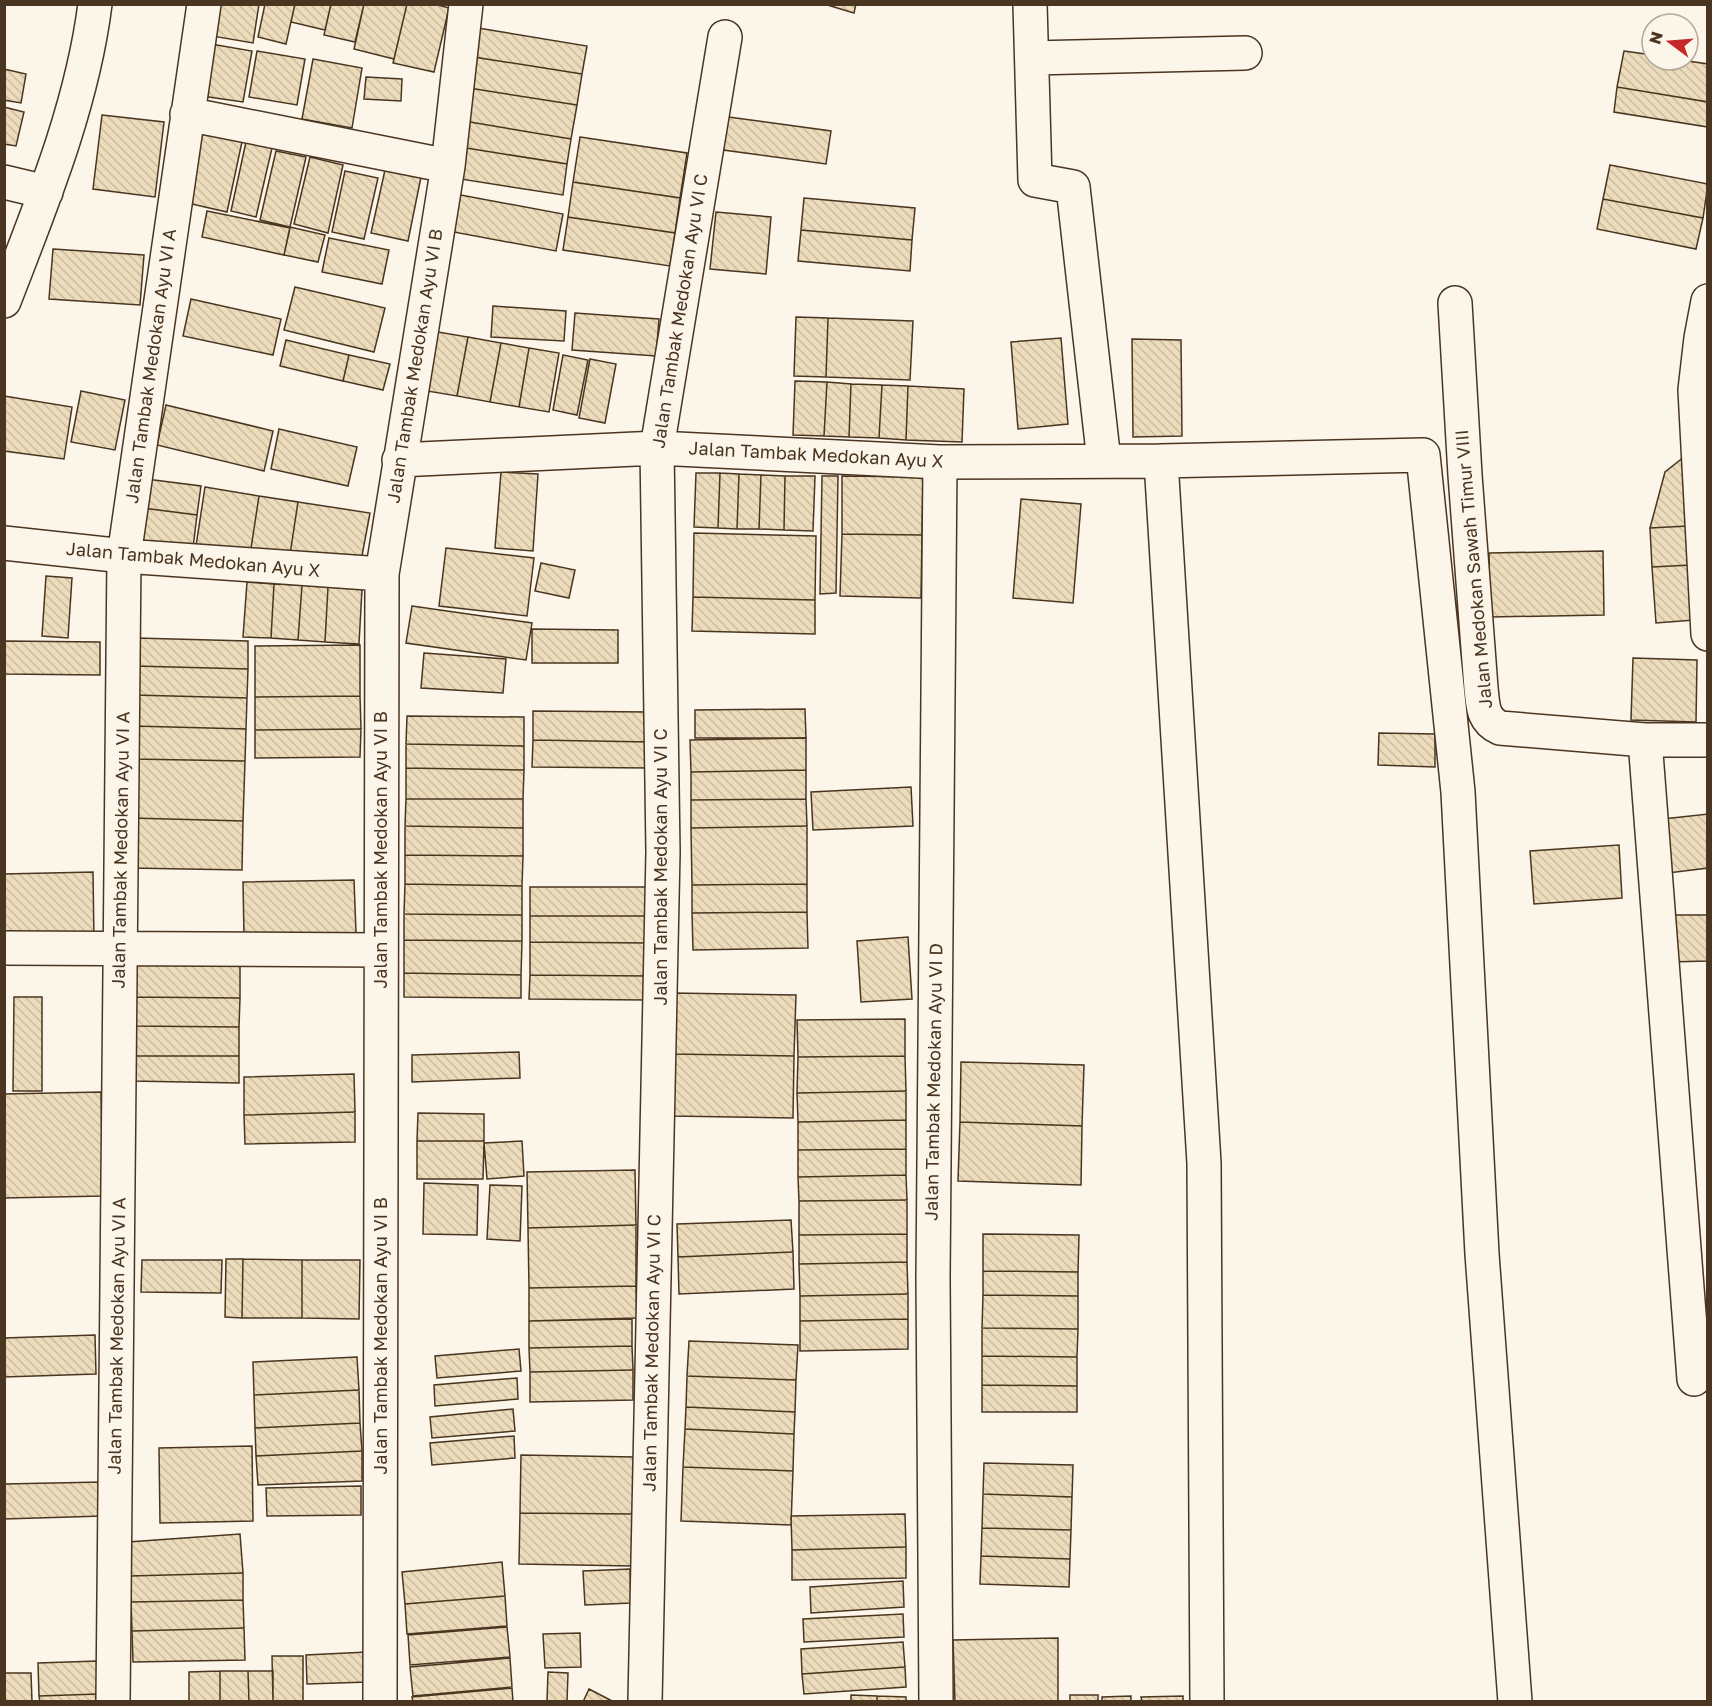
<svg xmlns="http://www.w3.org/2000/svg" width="1712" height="1706" viewBox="0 0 1712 1706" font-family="'Golos Text',sans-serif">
<defs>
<pattern id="building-back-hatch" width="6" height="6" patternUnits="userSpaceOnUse" patternTransform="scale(1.5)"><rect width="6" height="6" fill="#ecdcbc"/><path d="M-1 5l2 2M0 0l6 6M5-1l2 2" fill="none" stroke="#ccbda1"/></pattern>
</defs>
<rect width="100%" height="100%" fill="#fbf6e9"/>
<path fill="url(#building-back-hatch)" stroke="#4a3520" stroke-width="1.5" d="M 211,4 L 259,4 L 253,43 L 206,35 Z
M 265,4 L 295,4 L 286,44 L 258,37 Z
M 295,4 L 331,4 L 325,30 L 291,22 Z
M 331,4 L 364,4 L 355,42 L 324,35 Z
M 364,4 L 407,4 L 394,59 L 354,49 Z
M 407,4 L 434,4 L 449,8 L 434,72 L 393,63 Z
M 824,4 L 856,4 L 854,13 Z
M 478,28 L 587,46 L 582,74 L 474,57 Z
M 211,44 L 252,51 L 243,102 L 202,96 Z
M 257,51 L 305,59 L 297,105 L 249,97 Z
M 1624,51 L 1652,55 L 1652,60 L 1681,60 L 1708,64 L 1708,102 L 1617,87 Z
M 474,57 L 582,74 L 577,105 L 469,88 Z
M 313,59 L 362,68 L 352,128 L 302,119 Z
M 4,69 L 26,74 L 21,103 L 4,100 Z
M 366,77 L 402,79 L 401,101 L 364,99 Z
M 1617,87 L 1708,102 L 1708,127 L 1614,112 Z
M 469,88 L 577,105 L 571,139 L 464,121 Z
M 4,107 L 24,112 L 16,146 L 4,144 Z
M 102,115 L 164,122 L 155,197 L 93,189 Z
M 721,116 L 831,131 L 826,164 L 716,149 Z
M 464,121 L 571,139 L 567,164 L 460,147 Z
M 199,128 L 243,137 L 227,212 L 183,202 Z
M 580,137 L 687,153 L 680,198 L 573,182 Z
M 246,142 L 272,148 L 256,217 L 231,211 Z
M 460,147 L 567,164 L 563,195 L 454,178 Z
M 276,151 L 306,157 L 290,227 L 260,220 Z
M 310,157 L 343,165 L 328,233 L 294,224 Z
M 1610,165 L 1708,184 L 1703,218 L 1603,199 Z
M 385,170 L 421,177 L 408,241 L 371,233 Z
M 345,171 L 378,178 L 364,239 L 332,232 Z
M 573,182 L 680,198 L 675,233 L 568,217 Z
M 450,193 L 563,214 L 556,251 L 443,230 Z
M 804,198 L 915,208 L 912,240 L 801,230 Z
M 1603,199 L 1703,218 L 1696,249 L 1597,229 Z
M 207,211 L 290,228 L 284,255 L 202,237 Z
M 716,212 L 771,217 L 766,274 L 710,269 Z
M 568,217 L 675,233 L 670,266 L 563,250 Z
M 290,227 L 325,235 L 318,262 L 284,255 Z
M 801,230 L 912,240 L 910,271 L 798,261 Z
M 329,238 L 389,250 L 382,284 L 322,272 Z
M 53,249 L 144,255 L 140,305 L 49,299 Z
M 295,287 L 385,308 L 374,352 L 284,330 Z
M 191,299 L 281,319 L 273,355 L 183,336 Z
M 493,306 L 566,311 L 564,341 L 491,337 Z
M 575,313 L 659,319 L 656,356 L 572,350 Z
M 796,317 L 828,318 L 826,377 L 794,376 Z
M 828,318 L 913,321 L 910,380 L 826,377 Z
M 432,331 L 468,337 L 457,396 L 421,390 Z
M 468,337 L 501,343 L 490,402 L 457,396 Z
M 1061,338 L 1068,424 L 1018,429 L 1011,342 Z
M 1132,339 L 1181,340 L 1182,436 L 1133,437 Z
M 286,340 L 349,355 L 343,381 L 280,366 Z
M 501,343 L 529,348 L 519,407 L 490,402 Z
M 529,348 L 559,353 L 549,412 L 519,407 Z
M 349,355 L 390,364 L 383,390 L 343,381 Z
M 563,355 L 588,360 L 577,415 L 553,410 Z
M 590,359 L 616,364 L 605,423 L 579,418 Z
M 795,381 L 827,382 L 824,436 L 793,435 Z
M 827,382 L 851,384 L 849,437 L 824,436 Z
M 851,384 L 882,385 L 879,438 L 849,437 Z
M 882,385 L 908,386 L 906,440 L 879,438 Z
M 908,386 L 964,389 L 962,442 L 906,440 Z
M 81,391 L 125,400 L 115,450 L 71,442 Z
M 4,396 L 72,407 L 64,459 L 4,451 Z
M 166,405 L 273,431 L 264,471 L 157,445 Z
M 279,429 L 357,447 L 348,486 L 271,469 Z
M 1684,457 L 1688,526 L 1650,528 L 1665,472 Z
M 501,472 L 538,474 L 533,551 L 495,548 Z
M 696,473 L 720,473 L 718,528 L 694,527 Z
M 720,473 L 739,474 L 737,529 L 718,528 Z
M 739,474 L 761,475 L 759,529 L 737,529 Z
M 761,475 L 785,476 L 784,530 L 759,529 Z
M 785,476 L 815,476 L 813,531 L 784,530 Z
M 822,476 L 838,476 L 836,593 L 820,594 Z
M 842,476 L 923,477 L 922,535 L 842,534 Z
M 146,479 L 201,486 L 197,515 L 143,508 Z
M 205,487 L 259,496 L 250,555 L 196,546 Z
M 259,496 L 298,502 L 289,561 L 250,555 Z
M 1021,499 L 1081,504 L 1073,603 L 1013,598 Z
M 298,502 L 370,513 L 361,561 L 289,561 Z
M 143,508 L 197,515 L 193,548 L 138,541 Z
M 1688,526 L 1691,565 L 1652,567 L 1650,528 Z
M 694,533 L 816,536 L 815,600 L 693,597 Z
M 842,534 L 922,535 L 921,598 L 840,596 Z
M 446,548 L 534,558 L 527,616 L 439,606 Z
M 1603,551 L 1604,615 L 1490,617 L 1489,553 Z
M 541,563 L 575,570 L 569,598 L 535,591 Z
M 1691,565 L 1694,620 L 1656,623 L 1652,567 Z
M 46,576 L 72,578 L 68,638 L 42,636 Z
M 247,582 L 274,584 L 271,638 L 243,637 Z
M 274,584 L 302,585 L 298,640 L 271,638 Z
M 302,585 L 328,587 L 325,642 L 298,640 Z
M 328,587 L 362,589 L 359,644 L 325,642 Z
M 693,597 L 815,600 L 815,634 L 692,631 Z
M 412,606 L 532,623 L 526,660 L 406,643 Z
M 532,629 L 618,630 L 618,663 L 532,663 Z
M 136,638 L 248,641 L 248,669 L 135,666 Z
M 4,641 L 100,642 L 100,675 L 4,674 Z
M 360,645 L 360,696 L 255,697 L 255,646 Z
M 424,653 L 506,659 L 503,693 L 421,688 Z
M 1633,658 L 1697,660 L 1696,722 L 1631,720 Z
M 135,666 L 248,669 L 247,698 L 134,695 Z
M 134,695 L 247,698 L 246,729 L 133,726 Z
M 360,696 L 361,729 L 255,730 L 255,697 Z
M 805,709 L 806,738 L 695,738 L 695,710 Z
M 533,711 L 650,712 L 651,742 L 533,740 Z
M 407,716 L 524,717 L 524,746 L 406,744 Z
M 133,726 L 246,729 L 245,761 L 132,759 Z
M 361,729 L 360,757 L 255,758 L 255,730 Z
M 1379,733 L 1435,734 L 1435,767 L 1378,765 Z
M 806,738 L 806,770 L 691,772 L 690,740 Z
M 533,740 L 651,742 L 650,768 L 532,767 Z
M 406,744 L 524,746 L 524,770 L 406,768 Z
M 132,759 L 245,761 L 243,821 L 131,818 Z
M 406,768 L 524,770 L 523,799 L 406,799 Z
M 806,770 L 806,799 L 691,800 L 691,772 Z
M 911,787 L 913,826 L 813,830 L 811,792 Z
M 406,799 L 523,799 L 523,828 L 405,826 Z
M 806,799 L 807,826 L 691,828 L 691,800 Z
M 1708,814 L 1708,868 L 1660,874 L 1654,820 Z
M 131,818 L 243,821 L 242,870 L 130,868 Z
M 405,826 L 523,828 L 523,856 L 405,855 Z
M 807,826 L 807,884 L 692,885 L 691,828 Z
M 1619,845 L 1622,898 L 1534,904 L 1530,851 Z
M 405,855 L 523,856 L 522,886 L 405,884 Z
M 93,872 L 94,941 L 4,942 L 4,874 Z
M 354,880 L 356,933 L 244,935 L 243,882 Z
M 405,884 L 522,886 L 522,915 L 404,914 Z
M 807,884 L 807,912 L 692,913 L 692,885 Z
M 530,887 L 648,887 L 648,916 L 530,916 Z
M 807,912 L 808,948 L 693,950 L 692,913 Z
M 404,914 L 522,915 L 522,941 L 404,940 Z
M 1669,915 L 1708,915 L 1708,961 L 1669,962 Z
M 530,916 L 648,916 L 648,943 L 530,942 Z
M 908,937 L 912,999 L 861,1002 L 857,941 Z
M 404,940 L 522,941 L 521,975 L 404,973 Z
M 530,942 L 648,943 L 647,976 L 530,975 Z
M 132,962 L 240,962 L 240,998 L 132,997 Z
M 404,973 L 521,975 L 521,998 L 404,997 Z
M 530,975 L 647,976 L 647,1000 L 529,999 Z
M 673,993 L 796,995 L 794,1056 L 672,1054 Z
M 14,997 L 42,997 L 42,1091 L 13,1091 Z
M 132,997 L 240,998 L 239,1027 L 131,1026 Z
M 905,1019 L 905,1056 L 798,1057 L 797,1020 Z
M 131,1026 L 239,1027 L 239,1056 L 131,1056 Z
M 519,1052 L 520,1078 L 412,1082 L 412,1055 Z
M 672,1054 L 794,1056 L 793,1118 L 671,1116 Z
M 131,1056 L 239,1056 L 239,1083 L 131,1081 Z
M 905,1056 L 906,1091 L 797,1093 L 798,1057 Z
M 961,1062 L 1084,1065 L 1082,1126 L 960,1122 Z
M 354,1074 L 355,1112 L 244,1115 L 244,1077 Z
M 906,1091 L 906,1120 L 798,1122 L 797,1093 Z
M 101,1092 L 103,1196 L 4,1198 L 4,1094 Z
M 355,1112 L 355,1142 L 245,1144 L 244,1115 Z
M 418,1113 L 484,1114 L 484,1141 L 417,1141 Z
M 906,1120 L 906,1149 L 798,1150 L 798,1122 Z
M 960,1122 L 1082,1126 L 1081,1185 L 958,1181 Z
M 417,1141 L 484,1141 L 483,1179 L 417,1179 Z
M 522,1141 L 524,1176 L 487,1179 L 484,1143 Z
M 906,1149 L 906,1175 L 798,1177 L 798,1150 Z
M 635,1170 L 636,1225 L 528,1228 L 527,1172 Z
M 906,1175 L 907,1200 L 799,1201 L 798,1177 Z
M 424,1183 L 478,1185 L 477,1235 L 423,1234 Z
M 490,1185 L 522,1186 L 520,1241 L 487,1239 Z
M 907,1200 L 907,1234 L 799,1235 L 799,1201 Z
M 791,1220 L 793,1252 L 678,1257 L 677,1224 Z
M 636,1225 L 636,1286 L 529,1288 L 528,1228 Z
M 907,1234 L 907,1262 L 799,1264 L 799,1235 Z
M 983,1234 L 1079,1235 L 1078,1272 L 983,1271 Z
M 793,1252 L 794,1289 L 679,1294 L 678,1257 Z
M 226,1259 L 243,1259 L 242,1318 L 225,1317 Z
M 243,1259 L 302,1260 L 302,1318 L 242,1318 Z
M 142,1260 L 222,1260 L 221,1293 L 141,1292 Z
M 302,1260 L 360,1260 L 359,1319 L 302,1318 Z
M 907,1262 L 908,1294 L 800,1296 L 799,1264 Z
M 983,1271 L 1078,1272 L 1078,1296 L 983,1295 Z
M 636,1286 L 637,1318 L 529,1321 L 529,1288 Z
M 908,1294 L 908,1319 L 800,1321 L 800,1296 Z
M 983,1295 L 1078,1296 L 1078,1329 L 982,1328 Z
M 632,1319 L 632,1346 L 529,1348 L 529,1321 Z
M 908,1319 L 908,1349 L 800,1351 L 800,1321 Z
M 982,1328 L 1078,1329 L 1077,1357 L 982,1356 Z
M 95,1335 L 96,1374 L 4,1377 L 4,1338 Z
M 689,1341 L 798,1345 L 796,1380 L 687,1376 Z
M 632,1346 L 633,1370 L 530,1372 L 529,1348 Z
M 519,1349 L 521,1371 L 437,1378 L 435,1356 Z
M 982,1356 L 1077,1357 L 1077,1386 L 982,1385 Z
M 357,1357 L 359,1390 L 254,1395 L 253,1362 Z
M 633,1370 L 633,1400 L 530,1402 L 530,1372 Z
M 687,1376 L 796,1380 L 795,1412 L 686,1407 Z
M 517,1378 L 518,1399 L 435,1406 L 434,1385 Z
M 982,1385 L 1077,1386 L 1077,1412 L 982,1412 Z
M 359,1390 L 360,1423 L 255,1428 L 254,1395 Z
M 686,1407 L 795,1412 L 794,1434 L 685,1429 Z
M 513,1409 L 515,1431 L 432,1438 L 430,1417 Z
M 360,1423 L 362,1451 L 256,1456 L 255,1428 Z
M 685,1429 L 794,1434 L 793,1471 L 683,1467 Z
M 514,1436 L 515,1458 L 432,1465 L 430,1443 Z
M 252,1446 L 253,1521 L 160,1523 L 159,1448 Z
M 362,1451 L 362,1481 L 258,1485 L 256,1456 Z
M 521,1455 L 634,1457 L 633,1514 L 520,1513 Z
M 984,1463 L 1073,1465 L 1072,1497 L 983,1494 Z
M 683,1467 L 793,1471 L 791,1525 L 681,1521 Z
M 102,1482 L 103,1516 L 4,1519 L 4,1484 Z
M 361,1486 L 361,1515 L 267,1516 L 266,1488 Z
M 983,1494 L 1072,1497 L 1071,1530 L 982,1528 Z
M 520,1513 L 633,1514 L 632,1566 L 519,1564 Z
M 905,1514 L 906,1547 L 792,1550 L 791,1516 Z
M 982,1528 L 1071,1530 L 1070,1559 L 981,1556 Z
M 240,1534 L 243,1573 L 130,1576 L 128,1542 Z
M 906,1547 L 906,1578 L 792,1580 L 792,1550 Z
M 981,1556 L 1070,1559 L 1069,1587 L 980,1584 Z
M 502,1562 L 505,1596 L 405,1604 L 402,1572 Z
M 630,1569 L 631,1603 L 585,1605 L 583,1571 Z
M 243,1573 L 243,1600 L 131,1602 L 130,1576 Z
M 903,1581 L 904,1607 L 811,1613 L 810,1587 Z
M 505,1596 L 507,1626 L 407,1634 L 405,1604 Z
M 243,1600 L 244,1628 L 132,1631 L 131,1602 Z
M 903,1614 L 904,1637 L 804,1642 L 803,1619 Z
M 507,1627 L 510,1657 L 410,1665 L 408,1635 Z
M 244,1628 L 245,1660 L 133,1662 L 132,1631 Z
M 580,1633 L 581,1667 L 545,1668 L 543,1634 Z
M 1058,1638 L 1058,1702 L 955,1702 L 953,1640 Z
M 903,1642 L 905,1667 L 802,1674 L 801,1649 Z
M 367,1652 L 368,1682 L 307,1684 L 306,1655 Z
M 272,1656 L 303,1656 L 303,1702 L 273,1702 Z
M 510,1658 L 512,1687 L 413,1696 L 410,1667 Z
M 97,1661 L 98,1694 L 39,1696 L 38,1663 Z
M 905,1667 L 906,1687 L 804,1694 L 802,1674 Z
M 220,1671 L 248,1671 L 249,1702 L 220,1702 Z
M 220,1671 L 220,1702 L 189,1702 L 189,1672 Z
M 248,1671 L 273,1671 L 273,1702 L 249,1702 Z
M 548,1672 L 568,1673 L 567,1702 L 547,1702 Z
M 4,1673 L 31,1673 L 32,1702 L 4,1702 Z
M 512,1688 L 513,1702 L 413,1702 L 412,1697 Z
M 589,1689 L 614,1702 L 583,1702 Z
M 98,1694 L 98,1702 L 40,1702 L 39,1696 Z
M 851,1695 L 877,1696 L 877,1702 L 851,1702 Z
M 1070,1695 L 1098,1695 L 1098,1702 L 1070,1702 Z
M 877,1696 L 906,1697 L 906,1702 L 877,1702 Z
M 1131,1696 L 1131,1702 L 1102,1702 L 1102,1697 Z
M 1183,1696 L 1183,1702 L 1142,1702 L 1141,1697 Z"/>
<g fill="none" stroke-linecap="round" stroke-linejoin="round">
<defs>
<path id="minor" d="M 1030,4 L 1035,180 L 1073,187 L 1104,461
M 1032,58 L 1245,53
M 187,114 L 448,166
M 4,182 L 46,192
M 4,301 C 41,205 82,107 95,4
M 1708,301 L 1701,338 L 1695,390 L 1708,634
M 1455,303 L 1465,475 L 1481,688 C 1483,705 1482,720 1500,728 L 1645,740 L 1708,740
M 399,460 L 657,448 L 940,462 L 1161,461 L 1423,455 L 1458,792 L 1482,1254 L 1515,1702
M 1161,461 L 1204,1163 L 1207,1702
M 4,543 L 124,556 L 382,574
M 1645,740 L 1694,1379
M 4,948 L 381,950
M 113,1702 L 124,556 L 204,4
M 380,1702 L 382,574 L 448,166 L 466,4
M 645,1702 L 663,852 L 657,448 L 725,37
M 936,1702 L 933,1278 L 940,462"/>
</defs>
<use href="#minor" stroke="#4a3520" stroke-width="36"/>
<use href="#minor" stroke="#fbf6e9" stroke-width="33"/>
</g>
<g text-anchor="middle" stroke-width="4.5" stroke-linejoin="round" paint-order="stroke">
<g font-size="18" fill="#4a3520" stroke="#fbf6e9">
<text transform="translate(680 311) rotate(-81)" y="6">Jalan Tambak Medokan Ayu VI C</text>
<text transform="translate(151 366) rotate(-82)" y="6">Jalan Tambak Medokan Ayu VI A</text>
<text transform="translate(415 366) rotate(-81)" y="6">Jalan Tambak Medokan Ayu VI B</text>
<text transform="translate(816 455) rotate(3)" y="6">Jalan Tambak Medokan Ayu X</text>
<text transform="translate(193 560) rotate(5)" y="6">Jalan Tambak Medokan Ayu X</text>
<text transform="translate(1474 569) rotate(-95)" y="6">Jalan Medokan Sawah Timur VIII</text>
<text transform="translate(121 850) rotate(-89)" y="6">Jalan Tambak Medokan Ayu VI A</text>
<text transform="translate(381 850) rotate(-90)" y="6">Jalan Tambak Medokan Ayu VI B</text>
<text transform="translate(661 867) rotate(-90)" y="6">Jalan Tambak Medokan Ayu VI C</text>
<text transform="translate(934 1082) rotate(-89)" y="6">Jalan Tambak Medokan Ayu VI D</text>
<text transform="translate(117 1336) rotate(-89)" y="6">Jalan Tambak Medokan Ayu VI A</text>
<text transform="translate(381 1336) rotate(-90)" y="6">Jalan Tambak Medokan Ayu VI B</text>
<text transform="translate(652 1353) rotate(-89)" y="6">Jalan Tambak Medokan Ayu VI C</text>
</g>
</g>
<rect width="1712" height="1706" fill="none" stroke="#4a3520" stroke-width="12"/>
<g transform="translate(1670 42) rotate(286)"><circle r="28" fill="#fbf6e9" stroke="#b4a999" stroke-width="1.5"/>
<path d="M0-4.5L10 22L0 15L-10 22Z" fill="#c62828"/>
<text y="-9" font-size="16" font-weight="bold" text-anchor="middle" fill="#4a3520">N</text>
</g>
</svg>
